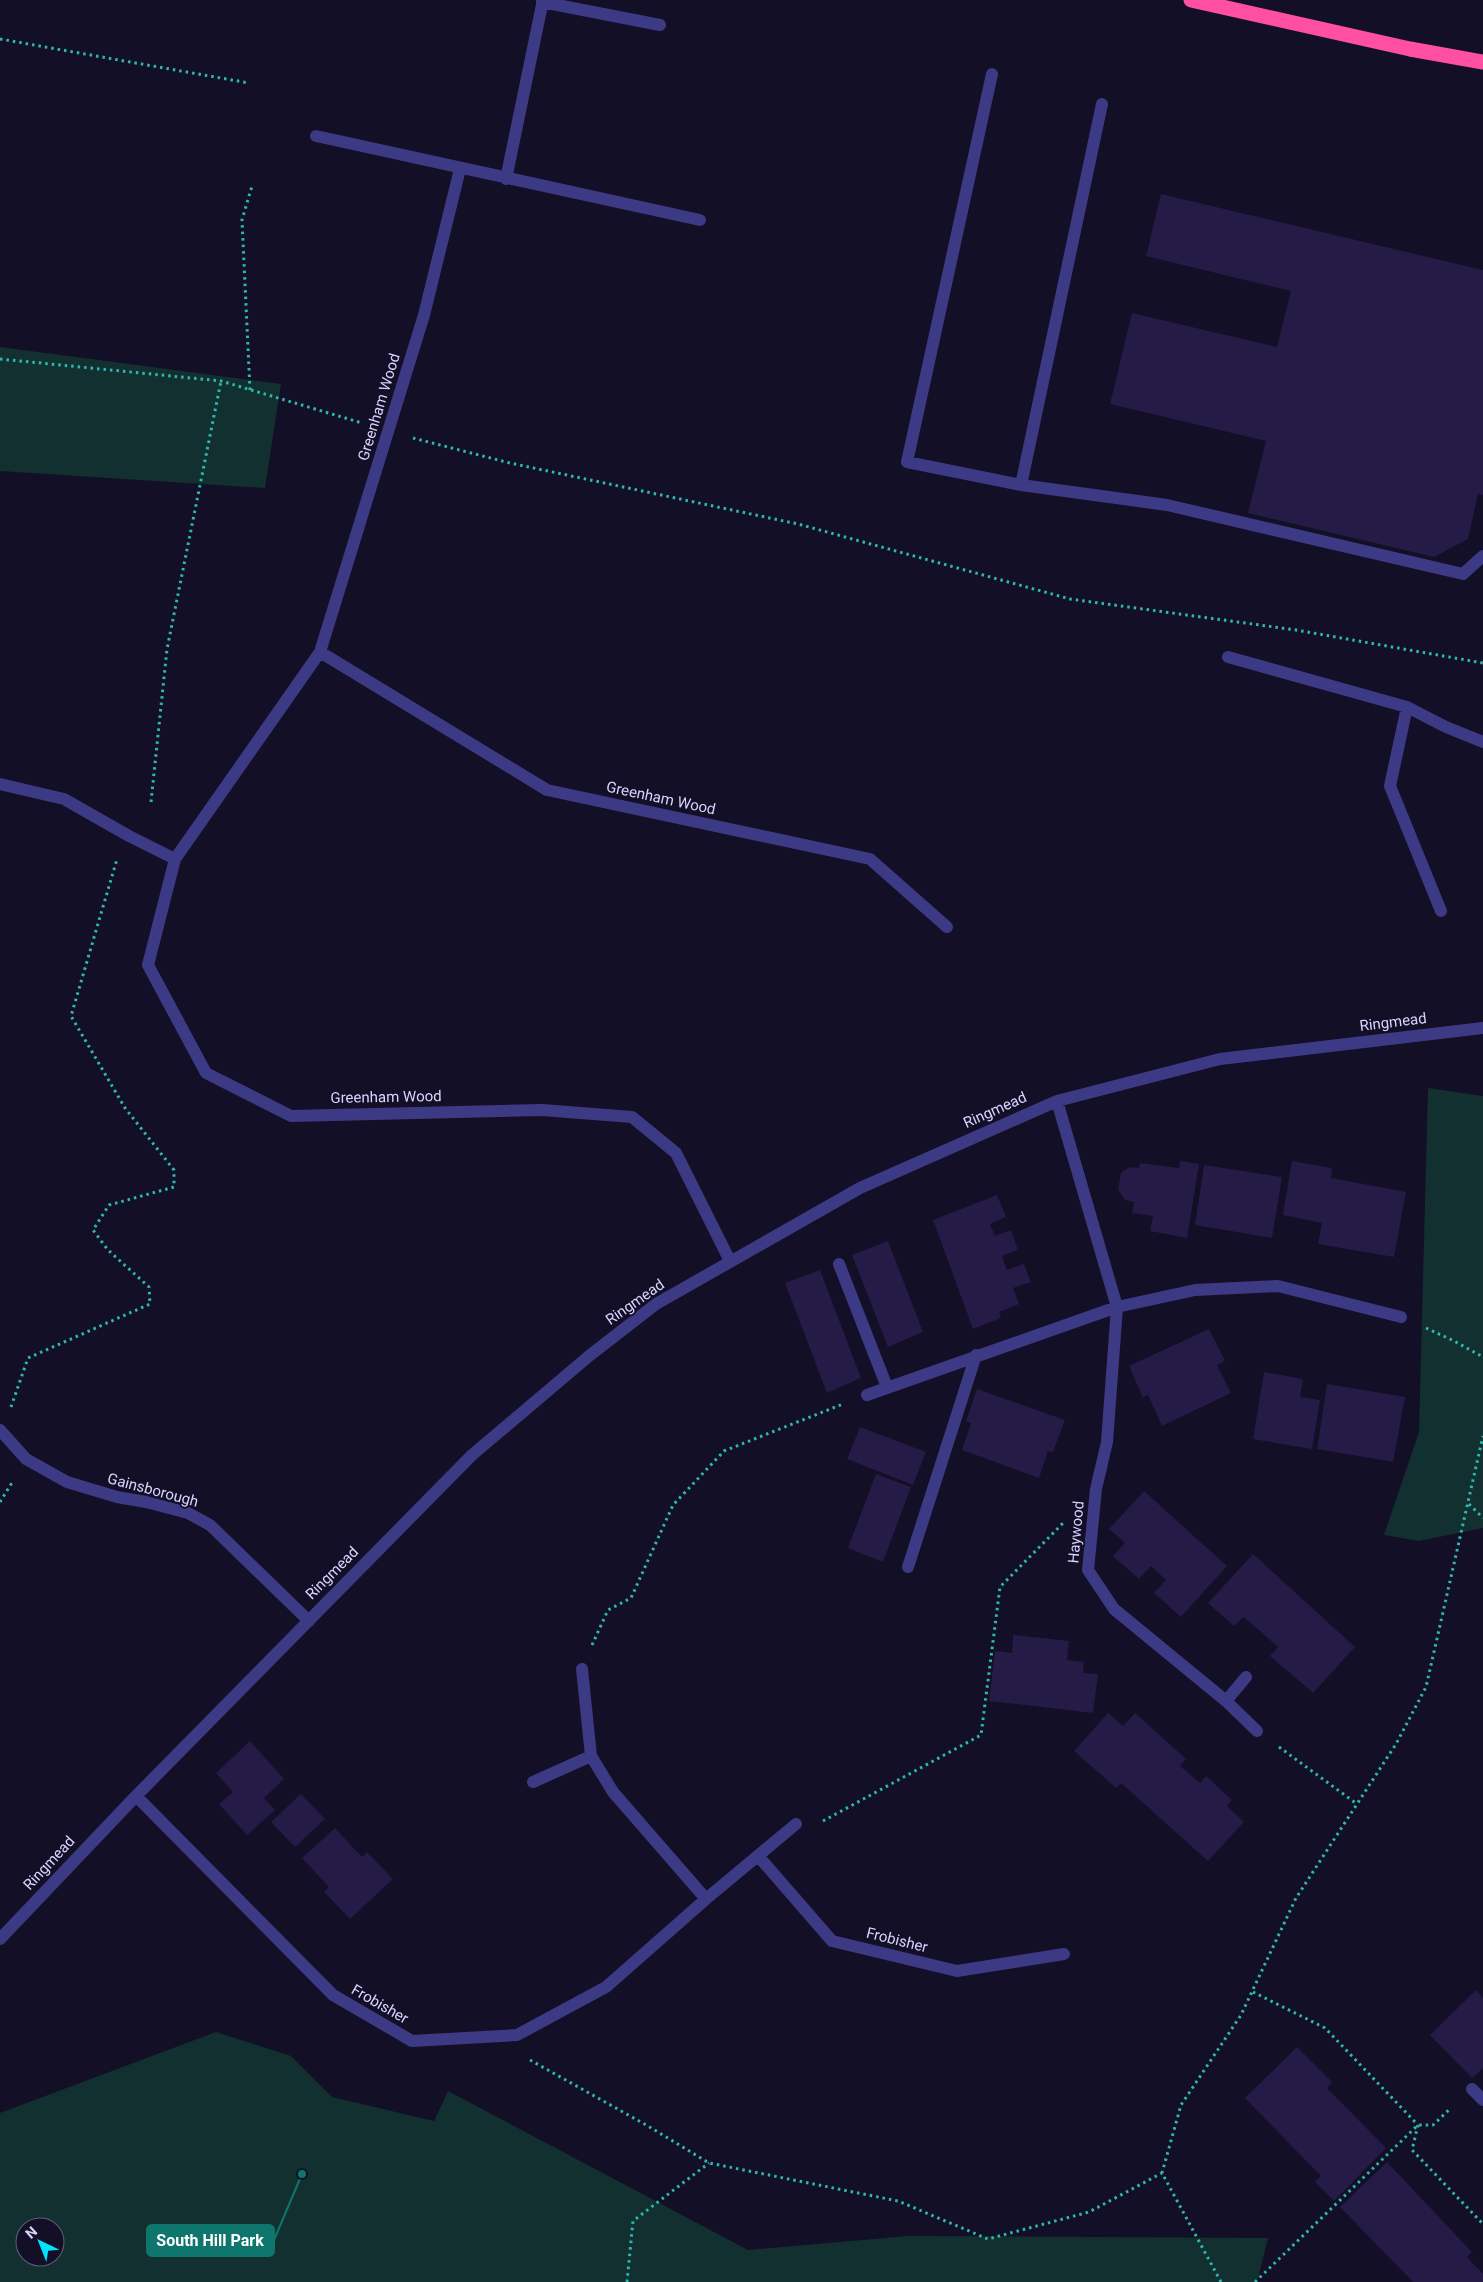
<svg xmlns="http://www.w3.org/2000/svg" width="1483" height="2282" viewBox="0 0 1483 2282" font-family="Roboto,sans-serif">
<rect width="100%" height="100%" fill="#130f26"/>
<path fill="#12302f" fill-rule="evenodd" d="M 0,347 L 281,384 L 265,488 L 0,471 Z
M 1428,1088 L 1483,1096 L 1483,1528 L 1419,1541 L 1384,1535 L 1419,1432 Z
M 216,2032 L 291,2056 L 332,2097 L 434,2121 L 448,2091 L 748,2250 L 908,2236 L 1268,2238 L 1257,2282 L 0,2282 L 0,2113 ZM 25,2227 L 55,2227 L 55,2257 L 25,2257 Z"/>
<path fill="#241b47" d="M 1161,194 L 1483,270 L 1483,495 L 1478,494 L 1468,539 L 1434,557 L 1248,513 L 1266,441 L 1110,404 L 1132,313 L 1277,347 L 1291,291 L 1146,256 Z
M 1180,1161 L 1199,1164 L 1187,1238 L 1150,1231 L 1153,1216 L 1132,1213 L 1134,1202 L 1125,1200 L 1118,1190 L 1121,1173 L 1130,1167 L 1139,1168 L 1140,1163 L 1179,1168 Z
M 1292,1161 L 1332,1168 L 1331,1178 L 1406,1192 L 1394,1257 L 1318,1244 L 1322,1223 L 1283,1215 Z
M 1204,1165 L 1282,1177 L 1272,1238 L 1195,1225 Z
M 997,1195 L 1006,1217 L 990,1224 L 995,1236 L 1011,1230 L 1018,1250 L 1002,1256 L 1007,1270 L 1024,1264 L 1031,1282 L 1013,1288 L 1019,1304 L 999,1312 L 1001,1318 L 973,1329 L 933,1220 Z
M 888,1241 L 923,1332 L 888,1347 L 852,1255 Z
M 820,1270 L 861,1378 L 827,1393 L 785,1283 Z
M 1209,1329 L 1225,1361 L 1217,1365 L 1231,1393 L 1162,1426 L 1148,1395 L 1143,1398 L 1129,1366 Z
M 1264,1372 L 1303,1379 L 1300,1397 L 1320,1400 L 1312,1449 L 1253,1439 Z
M 1327,1384 L 1405,1397 L 1393,1462 L 1317,1449 Z
M 977,1389 L 1065,1420 L 1053,1452 L 1048,1451 L 1039,1478 L 962,1450 L 971,1423 L 966,1421 Z
M 860,1427 L 926,1452 L 913,1485 L 847,1459 Z
M 876,1474 L 911,1487 L 883,1562 L 848,1548 Z
M 1144,1491 L 1227,1566 L 1181,1617 L 1154,1593 L 1166,1580 L 1151,1566 L 1139,1579 L 1113,1556 L 1125,1543 L 1109,1529 Z
M 1253,1554 L 1355,1647 L 1313,1693 L 1270,1656 L 1278,1647 L 1260,1631 L 1243,1617 L 1234,1626 L 1208,1603 Z
M 1013,1635 L 1069,1641 L 1067,1660 L 1084,1662 L 1083,1673 L 1098,1674 L 1093,1713 L 989,1701 L 995,1651 L 1012,1653 Z
M 1108,1713 L 1123,1726 L 1135,1713 L 1186,1759 L 1180,1766 L 1200,1783 L 1206,1776 L 1232,1800 L 1227,1806 L 1244,1822 L 1208,1861 L 1121,1783 L 1116,1788 L 1074,1751 Z
M 250,1741 L 284,1779 L 264,1798 L 275,1810 L 247,1835 L 219,1804 L 233,1792 L 216,1773 Z
M 301,1794 L 325,1819 L 295,1847 L 271,1822 Z
M 335,1828 L 362,1857 L 367,1852 L 393,1879 L 350,1919 L 324,1892 L 329,1887 L 302,1858 Z
M 1476,1990 L 1483,1998 L 1483,2068 L 1472,2078 L 1430,2035 Z
M 1297,2047 L 1332,2082 L 1327,2088 L 1386,2148 L 1334,2201 L 1315,2182 L 1321,2176 L 1245,2098 Z
M 1387,2162 L 1472,2252 L 1467,2257 L 1483,2274 L 1483,2282 L 1413,2282 L 1340,2207 Z"/>
<g fill="none" stroke-linecap="round" stroke-linejoin="round">
<path stroke="#2fb8b0" stroke-width="3" stroke-dasharray="2.5 4" stroke-linecap="butt" d="M 0,39 L 249,83
M 0,359 L 221,381 L 362,423
M 250,390 L 242,220 L 252,186
M 413,438 L 510,463 L 798,524 L 1070,599 L 1296,630 L 1483,663
M 151,802 L 167,649 L 221,381
M 1426,1328 L 1454,1341 L 1483,1357
M 11,1407 L 28,1358 L 150,1304 L 149,1287 L 108,1250 L 93,1230 L 109,1205 L 174,1187 L 174,1170 L 125,1108 L 71,1016 L 117,859
M 0,1502 L 13,1481
M 1469,1504 L 1483,1518
M 592,1645 L 608,1610 L 631,1598 L 673,1505 L 724,1451 L 843,1404
M 1279,1747 L 1357,1804
M 823,1821 L 981,1735 L 1000,1587 L 1065,1521
M 1253,1992 L 1325,2028 L 1418,2125
M 530,2060 L 648,2126 L 709,2163 L 898,2201 L 988,2239 L 1089,2212 L 1162,2173
M 1418,2125 L 1412,2150 L 1483,2224
M 627,2282 L 633,2221 L 709,2163
M 1221,2282 L 1162,2173 L 1181,2105 L 1241,2015 L 1296,1898 L 1396,1744 L 1426,1687 L 1483,1436
M 1255,2282 L 1418,2125 L 1433,2125 L 1451,2108"/>
<path stroke="#3d3a85" stroke-width="12" d="M 542,2 L 660,25
M 992,74 L 907,462 L 1021,485 L 1167,505 L 1463,574 L 1483,556
M 316,136 L 700,220
M 460,169 L 424,315 L 320,652 L 175,859 L 148,965 L 206,1073 L 291,1116 L 542,1110 L 632,1117 L 676,1153 L 730,1261
M 506,179 L 543,0
M 1021,485 L 1102,104
M 320,652 L 547,790 L 870,859 L 947,927
M 1228,657 L 1407,707 L 1446,727 L 1483,742
M 1407,707 L 1390,786 L 1441,911
M 0,784 L 64,799 L 129,836 L 175,859
M 1057,1101 L 1117,1307 L 1107,1442 L 1096,1489 L 1088,1570 L 1114,1609 L 1226,1701 L 1257,1731
M 839,1264 L 887,1387
M 867,1395 L 1117,1307 L 1195,1290 L 1278,1286 L 1401,1317
M 0,1430 L 26,1459 L 67,1482 L 117,1497 L 146,1502 L 188,1513 L 210,1525 L 309,1621
M 908,1567 L 976,1355
M 582,1669 L 591,1756
M 1226,1701 L 1246,1677
M 533,1782 L 591,1756 L 613,1792 L 706,1899
M 136,1796 L 333,1995 L 412,2041 L 517,2035 L 606,1987 L 706,1899 L 796,1824
M 759,1857 L 832,1941 L 957,1971 L 1064,1954
M 0,1939 L 136,1796 L 472,1455 L 589,1356 L 656,1304 L 860,1188 L 1057,1101 L 1220,1059 L 1483,1028
M 1472,2089 L 1483,2100"/>
<path stroke="#ff4fa3" stroke-width="15" d="M 1191,0 L 1410,49 L 1483,62"/>
</g>
<g text-anchor="middle" stroke-width="4" stroke-linejoin="round" paint-order="stroke">
<g font-size="15" fill="#d9d4ff" stroke="#130f26">
<text transform="translate(379 407) rotate(-73)" y="5">Greenham Wood</text>
<text transform="translate(661 798) rotate(12)" y="5">Greenham Wood</text>
<text transform="translate(1393 1022) rotate(-7)" y="5">Ringmead</text>
<text transform="translate(386 1097) rotate(-1)" y="5">Greenham Wood</text>
<text transform="translate(995 1110) rotate(-24)" y="5">Ringmead</text>
<text transform="translate(635 1302) rotate(-35)" y="5">Ringmead</text>
<text transform="translate(153 1490) rotate(15)" y="5">Gainsborough</text>
<text transform="translate(1076 1532) rotate(-85)" y="5">Haywood</text>
<text transform="translate(332 1573) rotate(-45)" y="5">Ringmead</text>
<text transform="translate(49 1863) rotate(-47)" y="5">Ringmead</text>
<text transform="translate(897 1940) rotate(14)" y="5">Frobisher</text>
<text transform="translate(380 2004) rotate(30)" y="5">Frobisher</text>
</g>
</g>
<path fill="none" stroke="#0f766e" stroke-width="2" d="M302 2174L274 2240"/>
<circle fill="#0f766e" stroke="#130f26" stroke-width="2" cx="302" cy="2174" r="5"/>
<rect fill="#0f766e" stroke="#0f766e" stroke-width="2" x="147" y="2225" width="127" height="31" rx="5"/>
<g font-size="16" text-anchor="middle" font-weight="bold" fill="#fff">
<text x="210" y="2246">South Hill Park</text>
</g>
<g transform="translate(40 2242) rotate(317)"><circle r="24" fill="#130f26" stroke="#625e7d"/>
<path d="M0-4L9 19L0 12L-9 19Z" fill="#00e5ff"/>
<text y="-8" font-size="14" font-weight="bold" text-anchor="middle" fill="#d9d4ff">N</text>
</g>
</svg>
